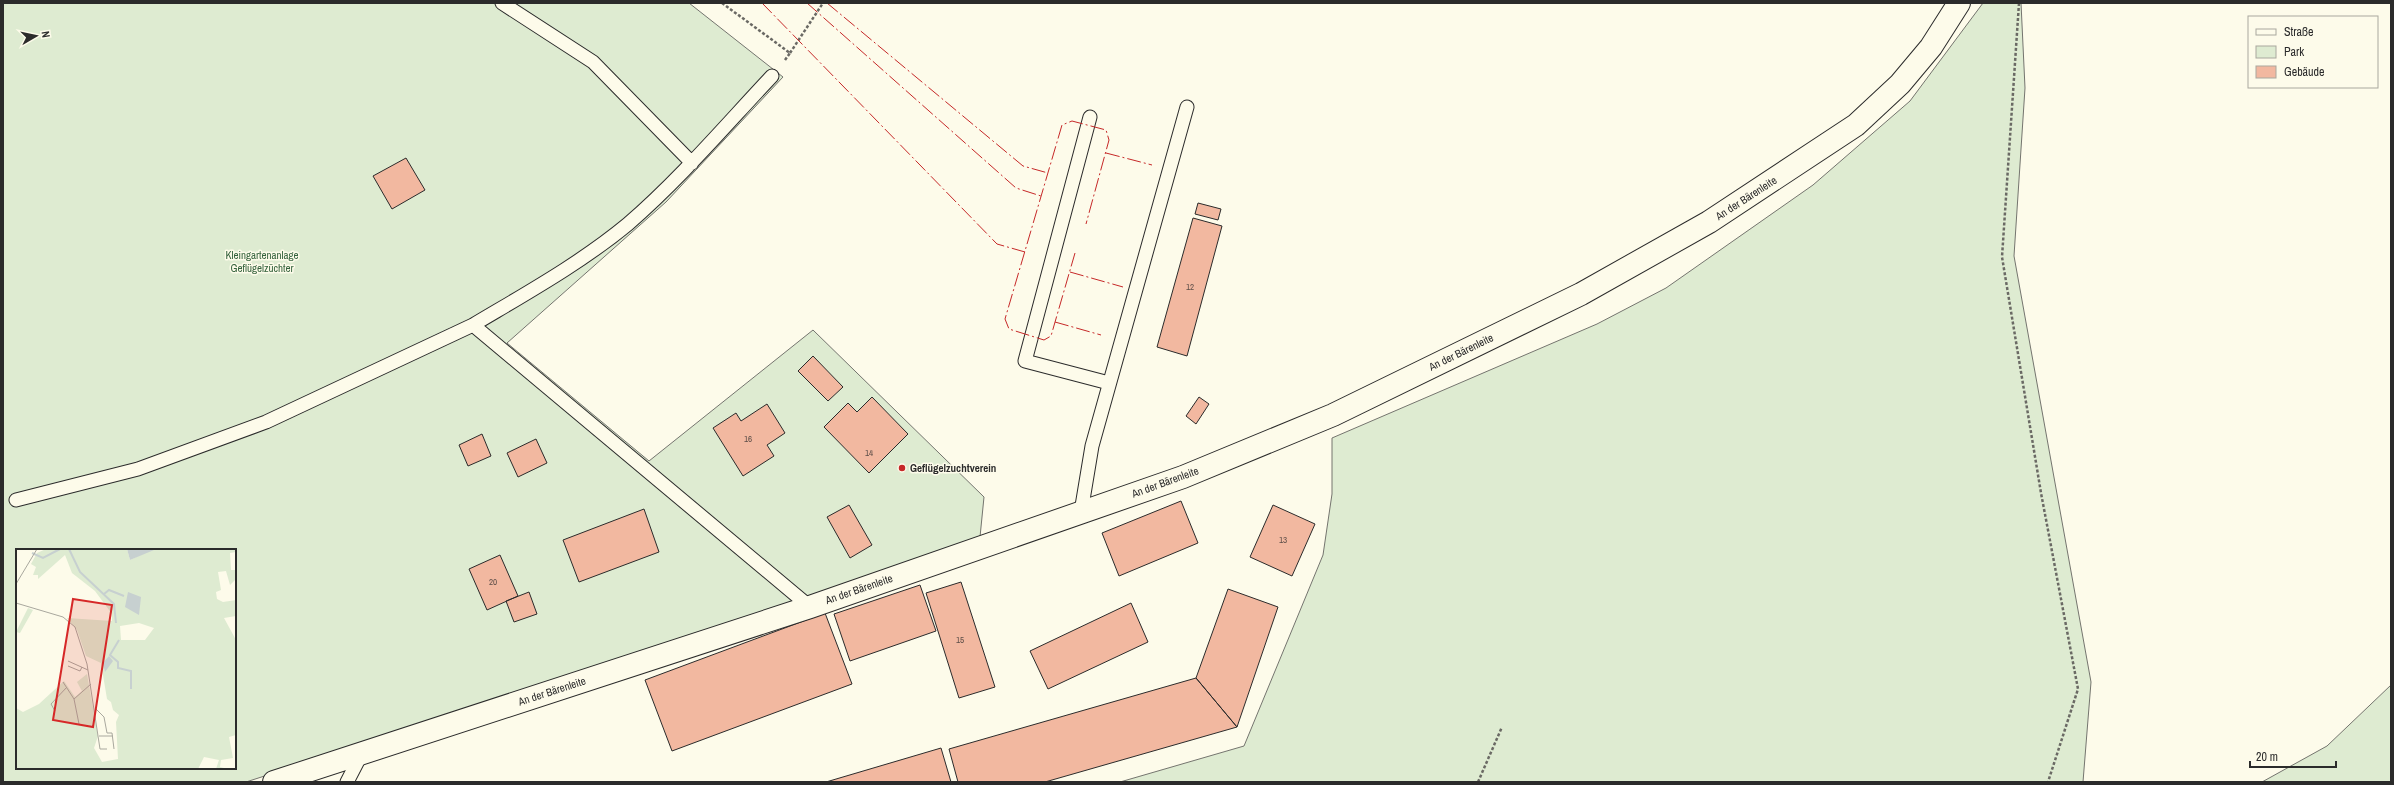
<svg xmlns="http://www.w3.org/2000/svg" width="2394" height="785" viewBox="0 0 2394 785" font-family="'Archivo Narrow',sans-serif">
<rect width="100%" height="100%" fill="#fdfbea"/>
<path fill="#deebd1" stroke="#74746e" fill-rule="evenodd" d="M 3,3 L 689,3 L 783,77 L 666,202 L 507,343 L 649,461 L 813,330 L 984,497 L 980,537 L 772,612 L 246,782 L 3,782 ZM 17,550 L 235,550 L 235,768 L 17,768 Z
M 1983,3 L 2021,3 L 2025,88 L 2014,256 L 2091,682 L 2083,782 L 1120,782 L 1244,746 L 1323,555 L 1332,494 L 1332,438 L 1597,324 L 1666,288 L 1813,185 L 1910,101 Z
M 2391,685 L 2391,782 L 2262,782 L 2327,746 Z"/>
<path fill="#f2b8a0" stroke="#2b2b2b" d="M 406,158 L 425,190 L 392,209 L 373,176 Z
M 1198,203 L 1221,209 L 1218,220 L 1195,214 Z
M 1193,218 L 1222,226 L 1187,356 L 1157,347 Z
M 813,356 L 843,387 L 828,401 L 798,371 Z
M 872,397 L 908,434 L 869,473 L 824,427 L 848,403 L 857,412 Z
M 1199,397 L 1209,404 L 1196,424 L 1186,416 Z
M 767,404 L 785,433 L 767,445 L 774,456 L 743,476 L 713,428 L 736,413 L 741,421 Z
M 482,434 L 491,456 L 468,466 L 459,445 Z
M 536,439 L 547,463 L 518,477 L 507,453 Z
M 1181,501 L 1198,543 L 1119,576 L 1102,533 Z
M 849,505 L 872,545 L 850,558 L 827,517 Z
M 1273,505 L 1315,524 L 1292,576 L 1250,557 Z
M 644,509 L 659,552 L 579,582 L 563,540 Z
M 500,555 L 518,596 L 487,610 L 469,569 Z
M 961,582 L 995,687 L 959,698 L 926,593 Z
M 920,585 L 936,631 L 850,661 L 834,614 Z
M 1228,589 L 1278,607 L 1237,727 L 1196,678 Z
M 529,592 L 537,614 L 514,622 L 506,601 Z
M 1131,603 L 1148,642 L 1048,689 L 1030,651 Z
M 825,613 L 852,684 L 672,751 L 645,680 Z
M 1196,678 L 1237,727 L 1045,782 L 958,782 L 949,749 Z
M 941,748 L 951,782 L 826,782 Z"/>
<g fill="none" stroke-linecap="round" stroke-linejoin="round">
<defs>
<path id="lane" d="M 502,3 L 593,62 L 692,163
M 772,76 C 725,126 680,179 628,224 C 581,263 525,294 473,325 L 810,607
M 1090,117 L 1025,361 L 1109,383
M 16,500 L 138,469 L 266,422 L 473,325
M 1081,512 L 1092,446 L 1187,107
M 347,782 L 362,753"/>
<path id="street" d="M 274,782 L 810,607 L 1183,477 L 1333,415 L 1581,294 L 1709,222 L 1812,154 L 1856,125 L 1900,84 L 1931,47 L 1959,3"/>
</defs>
<use href="#lane" stroke="#2b2b2b" stroke-width="15"/>
<use href="#street" stroke="#2b2b2b" stroke-width="24"/>
<path stroke="#6a6964" stroke-width="2.5" stroke-dasharray="3 2" stroke-linecap="butt" d="M 722,3 L 790,53 L 785,60
M 2019,3 L 2002,257 L 2041,493 L 2078,689 L 2048,782
M 790,53 L 823,3
M 1478,782 L 1502,727"/>
<use href="#lane" stroke="#fdfbea" stroke-width="13"/>
<use href="#street" stroke="#fdfbea" stroke-width="22"/>
<path stroke="#c62828" stroke-width="1" stroke-dasharray="14 3 2 3" stroke-linecap="butt" d="M 762,3 L 997,244 L 1025,252
M 807,3 L 1016,188 L 1041,196
M 827,3 L 1023,166 L 1048,173
M 1106,153 L 1152,165
M 1075,253 L 1051,336 L 1044,340 L 1009,329 L 1005,319 L 1062,125 L 1072,121 L 1106,130 L 1109,140 L 1086,224
M 1070,272 L 1123,287
M 1055,322 L 1101,335"/>
</g>
<circle fill="#c62828" stroke="#fdfbea" stroke-width="1.5" cx="902" cy="468" r="4"/>
<g text-anchor="middle" stroke-width="3" stroke-linejoin="round" paint-order="stroke">
<g font-size="9" fill="#5d4e48">
<text x="1190" y="290">12</text>
<text x="748" y="442">16</text>
<text x="869" y="456">14</text>
<text x="1283" y="543">13</text>
<text x="493" y="585">20</text>
<text x="960" y="643">15</text>
</g>
<g font-size="11" fill="#2b2b2b" stroke="#fdfbea">
<text transform="translate(1746 198) rotate(-33)" y="4">An der Bärenleite</text>
<text transform="translate(1461 352) rotate(-26)" y="4">An der Bärenleite</text>
<text transform="translate(1165 482) rotate(-20)" y="4">An der Bärenleite</text>
<text transform="translate(859 589) rotate(-19)" y="4">An der Bärenleite</text>
<text transform="translate(552 691) rotate(-18)" y="4">An der Bärenleite</text>
</g>
<g font-size="11" fill="#34623c" stroke="#fdfbea">
<text x="262" y="259">Kleingartenanlage<tspan x="262" dy="13">Geflügelzüchter</tspan></text>
</g>
<g font-size="11" font-weight="bold" fill="#2b2b2b" stroke="#fdfbea" text-anchor="start">
<text x="910" y="472">Geflügelzuchtverein</text>
</g>
</g>
<g transform="translate(16 549)">
<rect width="220" height="220" fill="#fdfbea"/>
<path d="M 30,0 L 111,0 L 114,11 L 137,0 L 220,0 L 220,3 L 214,4 L 215,21 L 220,21 L 220,30 L 214,36 L 210,22 L 202,23 L 205,41 L 200,43 L 201,50 L 207,53 L 220,51 L 220,67 L 208,69 L 220,91 L 220,186 L 213,188 L 217,209 L 205,211 L 204,218 L 212,220 L 200,220 L 203,211 L 188,208 L 182,220 L 0,220 L 0,159 L 7,163 L 23,155 L 48,132 L 59,148 L 66,142 L 61,133 L 71,125 L 82,187 L 78,199 L 86,213 L 102,210 L 100,173 L 103,166 L 97,161 L 95,153 L 91,150 L 85,114 L 70,107 L 61,81 L 51,69 L 96,72 L 96,65 L 79,42 L 56,24 L 49,6 L 22,30 L 22,26 L 17,26 L 20,18 L 15,15 L 21,4 ZM 123,74 L 138,79 L 129,91 L 105,91 L 104,77 ZM 12,59 L 17,61 L 4,84 L 0,83 Z" fill="#deebd1" fill-rule="evenodd"/>
<path d="M 111,0 L 137,0 L 138,1 L 114,11 ZM 112,43 L 125,48 L 123,66 L 109,58 ZM 93,107 L 97,112 L 89,123 L 87,114 Z" fill="#c7d0d0"/>
<path fill="none" stroke="#c7d0d0" stroke-width="2" d="M 53,0 L 64,23 L 98,55 L 100,74M 16,4 L 27,9 L 44,0M 88,45 L 93,41 L 108,47M 103,91 L 94,106 L 102,113 L 102,119 L 115,122 L 115,140"/>
<path fill="none" stroke="#a9a89e" stroke-width="1" d="M 0,35 L 21,0M 0,54 L 47,68 L 59,78 L 71,115 L 84,200 L 91,200M 52,112 L 72,121M 52,117 L 64,122 L 66,118M 47,133 L 58,150 L 75,135M 58,150 L 63,175M 80,160 L 88,168 L 91,184 L 96,184 L 98,200M 39,162 L 35,155 L 51,138M 83,187 L 97,187"/>
<path fill="#d62828" fill-opacity="0.15" stroke="#d62828" stroke-width="2" d="M 57,50 L 96,56 L 77,178 L 37,171 Z"/>
<rect width="220" height="220" fill="none" stroke="#2b2b2b" stroke-width="2"/>
</g>
<rect width="2394" height="785" fill="none" stroke="#2b2b2b" stroke-width="8"/>
<rect x="2248" y="16" width="130" height="72" fill="#fdfbea" stroke="#a9a89e"/>
<rect x="2256" y="29" width="20" height="6" fill="#fdfbea" stroke="#a9a89e"/>
<text x="2284" y="36" font-size="12" fill="#2b2b2b">Straße</text>
<rect x="2256" y="46" width="20" height="12" fill="#deebd1" stroke="#a9a89e"/>
<text x="2284" y="56" font-size="12" fill="#2b2b2b">Park</text>
<rect x="2256" y="66" width="20" height="12" fill="#f2b8a0" stroke="#a9a89e"/>
<text x="2284" y="76" font-size="12" fill="#2b2b2b">Gebäude</text>
<g transform="translate(36 36) rotate(81)" stroke="#fdfbea" stroke-width="3" paint-order="stroke">
<path d="M0-3L7 15L0 10L-7 15Z" fill="#2b2b2b"/>
<text y="-6" font-size="11" font-weight="bold" text-anchor="middle" fill="#2b2b2b">N</text>
</g>
<path d="M2250 761v6h86v-6" fill="none" stroke="#2b2b2b" stroke-width="2"/>
<text x="2256" y="761" font-size="12" fill="#2b2b2b" stroke="#fdfbea" stroke-width="3" paint-order="stroke">20 m</text>
</svg>
